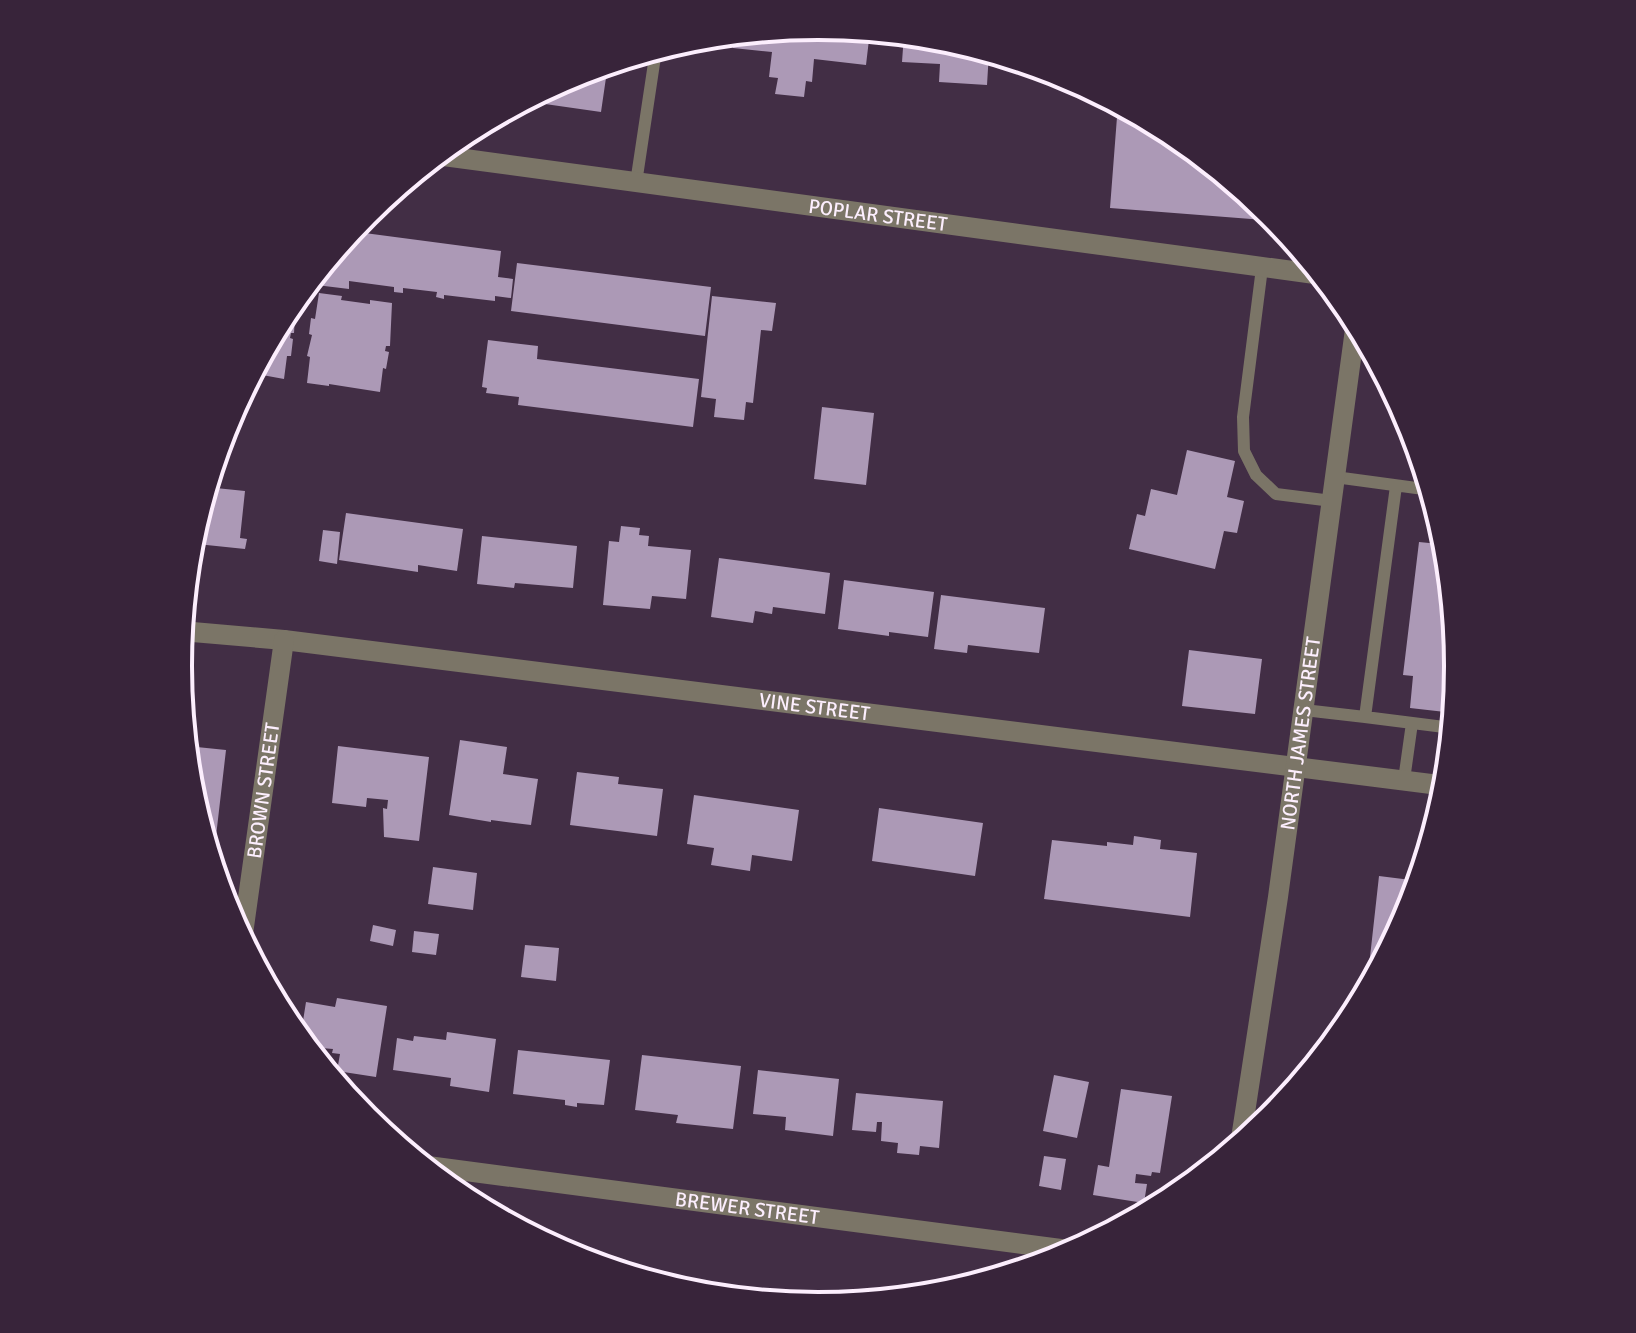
<svg xmlns="http://www.w3.org/2000/svg" width="1636" height="1333" viewBox="0 0 1636 1333" font-family="Signika,sans-serif">
<rect width="100%" height="100%" fill="#422e45"/>
<path fill="#ac99b6" d="M 818,26 L 870,31 L 866,65 L 814,59 L 812,82 L 806,81 L 804,97 L 775,94 L 778,78 L 769,77 L 772,52 L 733,48 L 734,34 Z
M 904,34 L 943,38 L 989,52 L 987,85 L 939,82 L 940,64 L 902,62 Z
M 608,64 L 601,112 L 524,101 L 573,75 Z
M 1118,104 L 1174,134 L 1265,209 L 1264,220 L 1110,208 Z
M 354,227 L 358,228 L 357,232 L 501,251 L 498,277 L 513,279 L 511,298 L 495,296 L 495,301 L 444,295 L 444,299 L 436,297 L 437,292 L 403,288 L 403,293 L 394,292 L 394,287 L 349,281 L 349,289 L 308,284 Z
M 517,263 L 711,287 L 705,336 L 511,311 Z
M 319,293 L 342,296 L 341,300 L 370,304 L 370,300 L 392,303 L 390,346 L 386,346 L 385,351 L 389,352 L 386,369 L 383,368 L 380,392 L 329,384 L 329,386 L 307,383 L 310,357 L 307,356 L 312,335 L 309,334 L 311,318 L 315,319 Z
M 712,296 L 776,303 L 772,331 L 761,330 L 753,403 L 746,402 L 744,420 L 714,417 L 716,399 L 701,397 Z
M 296,298 L 294,333 L 291,333 L 290,338 L 293,339 L 291,356 L 287,356 L 284,379 L 252,373 L 286,310 Z
M 488,340 L 538,346 L 537,359 L 699,379 L 693,427 L 518,405 L 519,397 L 486,393 L 487,388 L 482,387 Z
M 822,407 L 874,413 L 866,485 L 814,479 Z
M 1187,450 L 1235,461 L 1227,497 L 1244,501 L 1237,533 L 1224,531 L 1215,569 L 1129,549 L 1137,514 L 1145,516 L 1151,489 L 1177,495 Z
M 206,487 L 245,491 L 240,538 L 247,539 L 245,549 L 197,544 L 198,538 L 191,538 Z
M 346,513 L 463,529 L 457,571 L 418,565 L 418,572 L 339,560 Z
M 621,526 L 640,528 L 639,535 L 649,536 L 648,546 L 691,550 L 686,599 L 652,596 L 650,609 L 603,605 L 609,541 L 619,542 Z
M 323,530 L 340,532 L 337,564 L 319,561 Z
M 482,536 L 577,546 L 573,588 L 515,583 L 514,588 L 477,584 Z
M 1440,536 L 1444,536 L 1446,542 L 1458,667 L 1454,713 L 1410,708 L 1413,676 L 1403,675 L 1419,542 L 1439,544 Z
M 719,558 L 830,573 L 825,614 L 773,607 L 772,614 L 755,611 L 753,623 L 711,617 Z
M 844,580 L 934,592 L 928,637 L 889,632 L 889,636 L 838,629 Z
M 941,595 L 1045,608 L 1039,653 L 968,645 L 967,653 L 934,649 Z
M 1189,650 L 1262,659 L 1255,714 L 1182,706 Z
M 182,711 L 191,712 L 187,746 L 226,750 L 215,845 L 206,844 L 190,791 Z
M 460,740 L 507,747 L 503,774 L 538,779 L 531,825 L 491,820 L 491,822 L 449,815 Z
M 338,746 L 429,757 L 419,841 L 384,837 L 383,808 L 387,809 L 388,800 L 367,798 L 366,807 L 332,803 Z
M 577,772 L 619,777 L 618,784 L 663,789 L 657,836 L 570,825 Z
M 694,795 L 799,810 L 792,861 L 752,855 L 750,871 L 711,865 L 714,848 L 687,844 Z
M 879,808 L 983,823 L 975,876 L 872,861 Z
M 1134,836 L 1161,840 L 1160,849 L 1197,853 L 1190,917 L 1044,899 L 1052,840 L 1107,846 L 1107,842 L 1133,845 Z
M 433,867 L 477,873 L 473,910 L 428,904 Z
M 1379,876 L 1419,881 L 1410,912 L 1380,967 L 1369,966 Z
M 373,925 L 396,930 L 393,946 L 370,941 Z
M 414,931 L 439,934 L 436,955 L 412,952 Z
M 525,945 L 559,948 L 556,981 L 521,977 Z
M 337,998 L 387,1006 L 376,1077 L 337,1071 L 340,1054 L 332,1053 L 333,1049 L 321,1048 L 319,1063 L 300,1040 L 306,1002 L 335,1007 Z
M 447,1032 L 496,1039 L 489,1092 L 450,1086 L 451,1078 L 393,1070 L 397,1038 L 413,1041 L 414,1036 L 446,1040 Z
M 518,1050 L 610,1060 L 604,1105 L 577,1103 L 577,1107 L 565,1105 L 565,1100 L 513,1094 Z
M 642,1055 L 741,1066 L 733,1129 L 676,1123 L 678,1115 L 635,1110 Z
M 758,1070 L 839,1079 L 833,1136 L 785,1130 L 786,1117 L 753,1114 Z
M 1054,1075 L 1089,1082 L 1077,1138 L 1043,1131 Z
M 1121,1089 L 1172,1096 L 1160,1173 L 1152,1172 L 1151,1176 L 1136,1174 L 1135,1183 L 1147,1184 L 1144,1203 L 1093,1195 L 1098,1165 L 1109,1167 Z
M 856,1093 L 943,1101 L 939,1148 L 920,1146 L 919,1155 L 897,1153 L 898,1143 L 881,1141 L 882,1122 L 877,1122 L 876,1132 L 852,1130 Z
M 1044,1156 L 1066,1159 L 1061,1190 L 1039,1186 Z"/>
<g fill="none" stroke-linecap="round" stroke-linejoin="round">
<path stroke="#7b7567" stroke-width="12" d="M 636,183 L 656,50
M 1262,268 L 1243,417 L 1244,451 L 1256,475 L 1276,494 L 1332,501
M 1335,477 L 1431,490
M 1396,486 L 1365,717 L 1452,728
M 1304,710 L 1365,717
M 1404,780 L 1412,723"/>
<g stroke="#7b7567" stroke-width="20">
<path id="s1" d="M 436,155 L 1322,275"/>
<path id="s2" d="M 181,631 L 284,640 L 1447,786"/>
<path id="s3" d="M 242,941 L 284,640"/>
<path id="s4" d="M 420,1165 L 1076,1251"/>
</g>
<path stroke="#7b7567" stroke-width="20" id="s5" d="M 1240,1145 L 1278,897 L 1356,322"/>
</g>
<g text-anchor="middle" stroke-width="8" stroke-linejoin="round" paint-order="stroke">
<g font-size="20" fill="#fceefd" stroke="#38243a">
<text dy="7" stroke="none"><textPath href="#s1" startOffset="446">POPLAR STREET</textPath></text>
<text dy="7" stroke="none"><textPath href="#s2" startOffset="638">VINE STREET</textPath></text>
<text dy="7" stroke="none"><textPath href="#s5" startOffset="416">NORTH JAMES STREET</textPath></text>
<text dy="7" stroke="none"><textPath href="#s3" startOffset="152">BROWN STREET</textPath></text>
<text dy="7" stroke="none"><textPath href="#s4" startOffset="330">BREWER STREET</textPath></text>
</g>
</g>
<path d="M0 0H1636V1333H0ZM192 666a626 626 0 1 1 1252 0a626 626 0 1 1-1252 0Z" fill="#38243a" fill-rule="evenodd"/>
<path fill="none" stroke="#fceefd" stroke-width="4" d="M192 666a626 626 0 1 1 1252 0a626 626 0 1 1-1252 0Z"/>
</svg>
